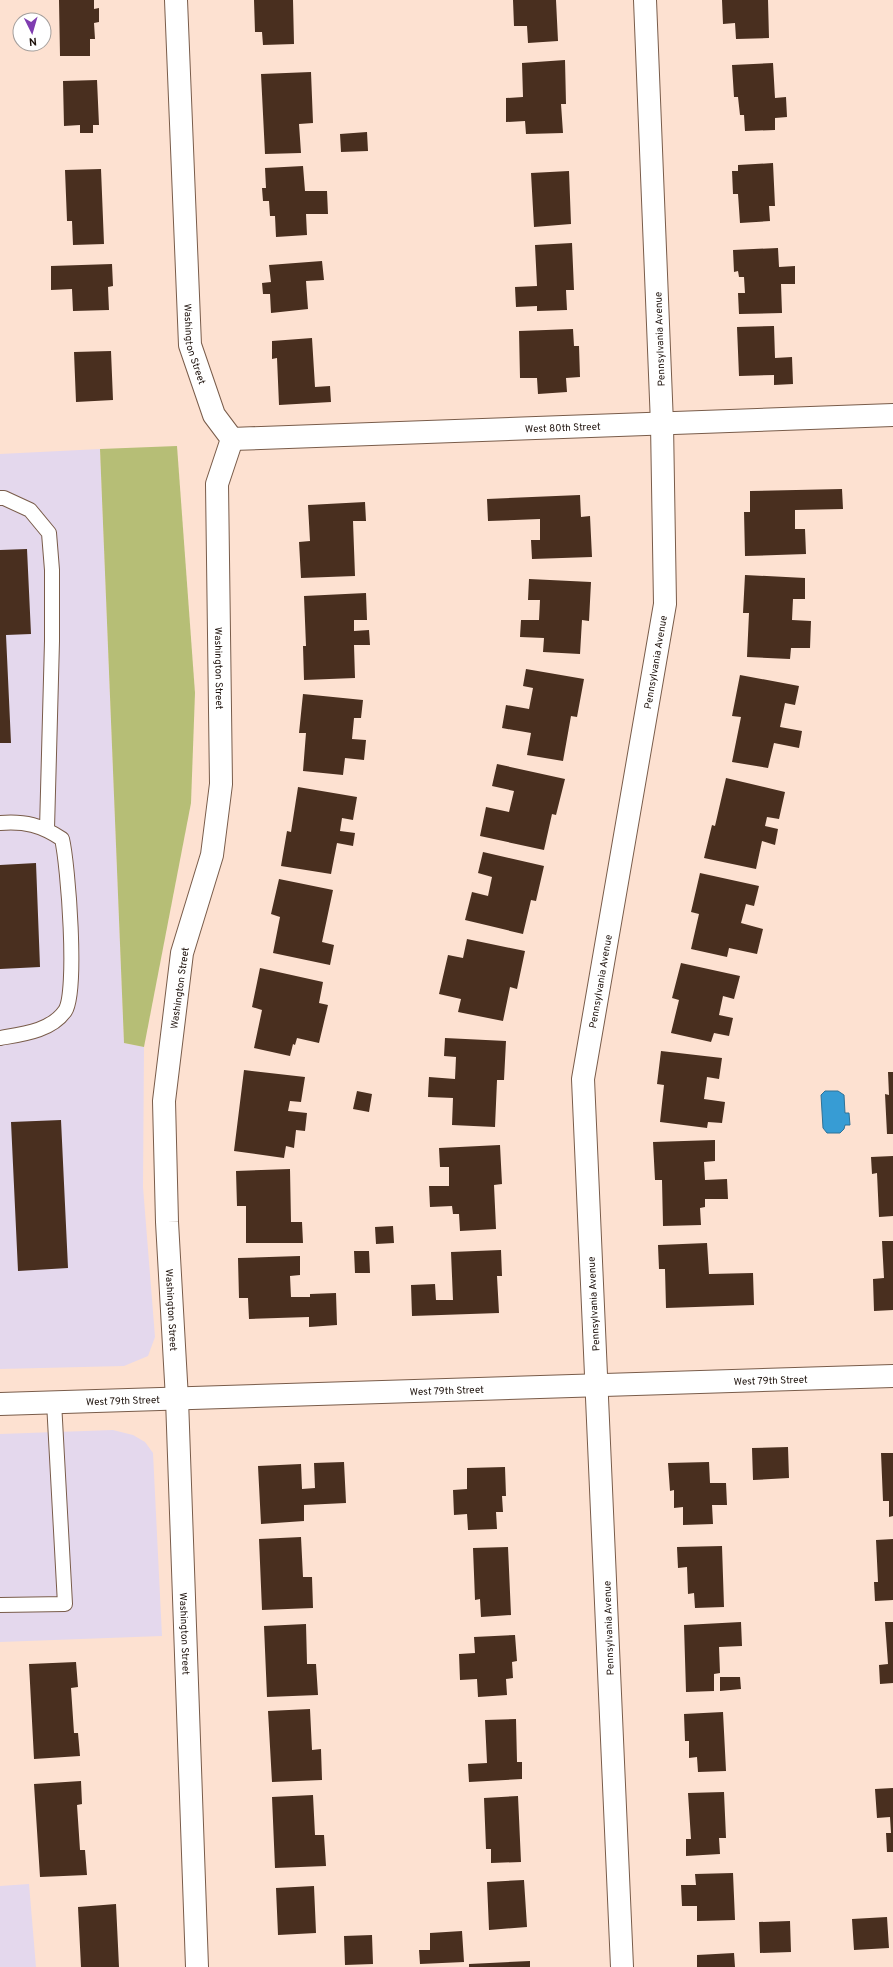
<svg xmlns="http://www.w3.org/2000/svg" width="893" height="1967" viewBox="0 0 893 1967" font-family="Overpass,sans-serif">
<rect width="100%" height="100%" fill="#fde1d1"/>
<path fill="#e4d8ed" d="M 100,449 L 124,1043 L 144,1047 L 143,1187 L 155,1337 L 148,1356 L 124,1366 L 0,1369 L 0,454 Z
M 113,1430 L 133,1435 L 145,1442 L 153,1453 L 162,1636 L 0,1642 L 0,1434 Z
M 29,1884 L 36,1967 L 0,1967 L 0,1886 Z"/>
<path fill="#b6be76" d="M 177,446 L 195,693 L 191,803 L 144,1047 L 124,1043 L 100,449 Z"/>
<path fill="#379cd4" stroke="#2f7297" d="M 825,1091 L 838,1091 L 844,1095 L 845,1113 L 849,1113 L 850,1125 L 845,1125 L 844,1129 L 840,1133 L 827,1133 L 823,1128 L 821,1095 Z"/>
<path fill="#492f1f" d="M 59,0 L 94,0 L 94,9 L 99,8 L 99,22 L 94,23 L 95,39 L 90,39 L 90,56 L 60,56 Z
M 254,0 L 293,0 L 294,44 L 263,45 L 262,32 L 255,32 Z
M 513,0 L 556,0 L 558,41 L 528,43 L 527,26 L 514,26 Z
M 722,0 L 768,0 L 769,38 L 736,39 L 735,23 L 723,24 Z
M 565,60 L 566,104 L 561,104 L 563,133 L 526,134 L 525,121 L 506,122 L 506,98 L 523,97 L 522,63 Z
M 773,63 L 775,98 L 786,97 L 787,117 L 775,118 L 775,130 L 745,131 L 744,115 L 740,115 L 738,97 L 734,97 L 732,65 Z
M 311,72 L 313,123 L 299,124 L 301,153 L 265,154 L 261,74 Z
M 97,80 L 99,125 L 93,125 L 93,133 L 80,133 L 80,125 L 64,126 L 63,81 Z
M 367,132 L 368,151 L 341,152 L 340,134 Z
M 773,163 L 775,206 L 769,206 L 770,221 L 740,223 L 738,194 L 733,194 L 732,171 L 738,171 L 738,165 Z
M 303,166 L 305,191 L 327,191 L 328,214 L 306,214 L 307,235 L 276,237 L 275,216 L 270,216 L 269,201 L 263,201 L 262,188 L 266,188 L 265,168 Z
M 101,169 L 104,244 L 73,245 L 72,221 L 67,221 L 65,170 Z
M 569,171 L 571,224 L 534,227 L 531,173 Z
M 572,243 L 574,290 L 566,290 L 567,310 L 537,311 L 537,306 L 516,307 L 515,287 L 537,286 L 535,245 Z
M 778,248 L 779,267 L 795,266 L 795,284 L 781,284 L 782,313 L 739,314 L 738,293 L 745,293 L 744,277 L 739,277 L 738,271 L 734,272 L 733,250 Z
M 322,261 L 324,280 L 306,281 L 308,309 L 271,313 L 270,294 L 263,294 L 262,283 L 271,282 L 269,265 Z
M 112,264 L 113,286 L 108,287 L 109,310 L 73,311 L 72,289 L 51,290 L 51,266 Z
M 774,326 L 775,358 L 792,357 L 793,384 L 774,385 L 774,375 L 739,376 L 737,327 Z
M 573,329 L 574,346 L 579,346 L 580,377 L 566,378 L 567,392 L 538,394 L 537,378 L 520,378 L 519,331 Z
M 312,338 L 315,387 L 330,386 L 331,402 L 279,405 L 277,358 L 272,359 L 272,341 Z
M 111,351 L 113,400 L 76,402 L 74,352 Z
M 842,489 L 843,509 L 795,510 L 795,529 L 805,529 L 806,554 L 745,556 L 744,512 L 750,512 L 750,491 Z
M 580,495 L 581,517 L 590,516 L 592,557 L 532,559 L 531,540 L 540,540 L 540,519 L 488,521 L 487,499 Z
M 365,502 L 366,521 L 353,521 L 355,576 L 301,578 L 299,542 L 310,541 L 308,505 Z
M 27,549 L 31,634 L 6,635 L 11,743 L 0,743 L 0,550 Z
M 745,575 L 805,578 L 805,599 L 793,599 L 792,620 L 811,621 L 810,648 L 791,648 L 790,659 L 747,657 L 749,613 L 743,613 Z
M 529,579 L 591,582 L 589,621 L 582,620 L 580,654 L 543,652 L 544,638 L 520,637 L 521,620 L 539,620 L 540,600 L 528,600 Z
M 366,593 L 367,620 L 354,620 L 354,631 L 369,630 L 370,645 L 354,645 L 355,678 L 304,680 L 303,646 L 306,646 L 304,596 Z
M 526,669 L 584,679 L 577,717 L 571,716 L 563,761 L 527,755 L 531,733 L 502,728 L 506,705 L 529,709 L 533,688 L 523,686 Z
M 740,675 L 799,686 L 795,705 L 785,703 L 780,727 L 802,731 L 799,748 L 774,743 L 768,768 L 732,762 L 741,717 L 732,716 Z
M 303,694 L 363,700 L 361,718 L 354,718 L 352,739 L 366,740 L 364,760 L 345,758 L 343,775 L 303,771 L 306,733 L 299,733 Z
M 497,764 L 565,779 L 556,815 L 552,814 L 544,850 L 480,836 L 486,807 L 509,812 L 514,791 L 492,786 Z
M 726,778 L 785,792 L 779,819 L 767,817 L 765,826 L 778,829 L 775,845 L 762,841 L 756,869 L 704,858 L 712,825 L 715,826 Z
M 298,787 L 357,797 L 353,820 L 342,818 L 340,831 L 355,833 L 353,846 L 337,843 L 331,874 L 281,866 L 287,831 L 291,832 Z
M 483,852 L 544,866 L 536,901 L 531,900 L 523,934 L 465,920 L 472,892 L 488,896 L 492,877 L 478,873 Z
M 36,863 L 40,967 L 0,969 L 0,865 Z
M 700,873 L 759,886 L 754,906 L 746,904 L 741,923 L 763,929 L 757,954 L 729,948 L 727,957 L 691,949 L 699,914 L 691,912 Z
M 279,879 L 333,890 L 322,942 L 334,945 L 330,965 L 273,953 L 280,917 L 271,914 Z
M 467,939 L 525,951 L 517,989 L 510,987 L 503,1021 L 458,1012 L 461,999 L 439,994 L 448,955 L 463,958 Z
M 681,963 L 740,976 L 734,999 L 723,996 L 719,1015 L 733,1018 L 729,1036 L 714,1033 L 711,1042 L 671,1033 L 679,1000 L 672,998 Z
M 260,968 L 323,982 L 319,1003 L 328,1005 L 319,1043 L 297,1038 L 295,1045 L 293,1044 L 290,1056 L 254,1048 L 262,1010 L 252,1007 Z
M 445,1038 L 506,1041 L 504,1080 L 497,1080 L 495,1127 L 452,1125 L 453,1098 L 428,1097 L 429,1077 L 455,1079 L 456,1057 L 444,1056 Z
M 661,1051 L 722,1058 L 719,1079 L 707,1077 L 704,1099 L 725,1102 L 722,1123 L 708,1122 L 707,1128 L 660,1122 L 664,1085 L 657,1084 Z
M 244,1070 L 305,1077 L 301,1102 L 290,1101 L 288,1111 L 307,1113 L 305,1131 L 296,1130 L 294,1148 L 286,1146 L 284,1158 L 234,1151 Z
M 888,1072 L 893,1072 L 893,1134 L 887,1134 L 885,1094 L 889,1095 Z
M 357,1091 L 372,1094 L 369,1112 L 353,1109 Z
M 61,1120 L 68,1268 L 18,1271 L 11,1122 Z
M 715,1140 L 715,1161 L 704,1162 L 705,1180 L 727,1179 L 728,1199 L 705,1199 L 705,1207 L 700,1208 L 701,1225 L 663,1226 L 662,1180 L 655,1180 L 653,1142 Z
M 500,1145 L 502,1184 L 494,1185 L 496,1229 L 460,1231 L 459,1214 L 453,1214 L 452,1206 L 430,1207 L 429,1186 L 449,1186 L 449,1167 L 440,1167 L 439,1148 Z
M 893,1156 L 893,1216 L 879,1217 L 877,1173 L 872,1174 L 871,1157 Z
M 290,1169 L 291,1222 L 302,1222 L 303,1243 L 246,1243 L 246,1206 L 237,1206 L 236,1171 Z
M 393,1226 L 394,1243 L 376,1244 L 375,1227 Z
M 882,1241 L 893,1241 L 893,1310 L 874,1311 L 873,1279 L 884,1278 Z
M 707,1243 L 709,1274 L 753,1273 L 754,1305 L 666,1308 L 665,1269 L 659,1269 L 658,1245 Z
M 501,1250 L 502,1276 L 497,1276 L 499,1313 L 412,1316 L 411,1285 L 435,1284 L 436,1300 L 453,1300 L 451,1252 Z
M 354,1251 L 369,1251 L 370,1273 L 355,1273 Z
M 300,1256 L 300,1275 L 290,1276 L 291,1297 L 310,1297 L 310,1294 L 336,1293 L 337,1325 L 309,1327 L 309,1317 L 249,1319 L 248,1298 L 239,1298 L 238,1258 Z
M 788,1447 L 789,1478 L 753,1480 L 752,1448 Z
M 881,1453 L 893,1453 L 893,1516 L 889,1517 L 889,1501 L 883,1501 Z
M 344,1462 L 346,1503 L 304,1505 L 304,1521 L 261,1524 L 258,1466 L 301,1464 L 302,1489 L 315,1488 L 314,1463 Z
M 709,1462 L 710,1483 L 726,1483 L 727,1505 L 712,1505 L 713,1524 L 683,1525 L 683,1507 L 674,1508 L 674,1490 L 670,1491 L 668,1463 Z
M 505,1467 L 506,1496 L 502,1496 L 503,1512 L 496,1512 L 497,1529 L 468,1530 L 467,1514 L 454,1515 L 453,1490 L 467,1489 L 467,1468 Z
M 301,1537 L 303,1577 L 312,1577 L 313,1608 L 262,1610 L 259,1539 Z
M 893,1539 L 893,1600 L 875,1601 L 874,1582 L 878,1582 L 876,1540 Z
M 722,1546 L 724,1607 L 695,1608 L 694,1593 L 688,1594 L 687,1567 L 678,1568 L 677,1547 Z
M 508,1547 L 511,1615 L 481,1617 L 480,1599 L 475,1600 L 473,1548 Z
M 741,1622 L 742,1646 L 719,1647 L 720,1673 L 714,1674 L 714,1691 L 686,1692 L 684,1625 Z
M 885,1622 L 893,1622 L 893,1683 L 880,1684 L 879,1665 L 888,1664 Z
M 306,1624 L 307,1664 L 316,1664 L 318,1695 L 267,1697 L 264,1626 Z
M 515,1635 L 517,1661 L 512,1662 L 513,1678 L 506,1679 L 507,1695 L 478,1697 L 477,1679 L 460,1680 L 459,1654 L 475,1653 L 474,1637 Z
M 76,1662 L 78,1687 L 71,1688 L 74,1733 L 78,1733 L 80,1756 L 34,1759 L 29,1664 Z
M 720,1677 L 740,1677 L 741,1689 L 720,1691 Z
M 310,1709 L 312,1750 L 321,1749 L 322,1780 L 272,1782 L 268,1711 Z
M 723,1712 L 726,1771 L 698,1772 L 697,1757 L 689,1758 L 689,1741 L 685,1741 L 684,1714 Z
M 516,1719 L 517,1762 L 522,1762 L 522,1779 L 469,1782 L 468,1764 L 487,1763 L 485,1720 Z
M 81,1781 L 82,1804 L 77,1805 L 80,1850 L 85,1850 L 87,1875 L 40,1877 L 34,1784 Z
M 893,1788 L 893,1852 L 887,1852 L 886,1833 L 891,1833 L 890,1817 L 877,1818 L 875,1789 Z
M 724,1792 L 726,1838 L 719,1838 L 720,1854 L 686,1856 L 686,1839 L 691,1839 L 688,1793 Z
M 313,1795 L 315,1835 L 324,1835 L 326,1866 L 275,1868 L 272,1797 Z
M 518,1796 L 521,1862 L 491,1863 L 491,1849 L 486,1849 L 484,1798 Z
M 733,1873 L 735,1920 L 697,1921 L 697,1906 L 682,1906 L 681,1885 L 696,1885 L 695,1874 Z
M 524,1880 L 527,1927 L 489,1930 L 487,1882 Z
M 314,1886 L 316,1933 L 278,1935 L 276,1888 Z
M 116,1904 L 119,1967 L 81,1967 L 78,1907 Z
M 887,1917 L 889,1948 L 854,1950 L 852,1919 Z
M 790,1921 L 791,1952 L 760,1953 L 759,1922 Z
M 462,1931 L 464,1962 L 420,1964 L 419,1950 L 430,1950 L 430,1933 Z
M 372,1935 L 373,1964 L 345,1965 L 344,1936 Z
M 734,1953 L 735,1967 L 697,1967 L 697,1955 Z
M 530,1961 L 530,1967 L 469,1967 L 469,1964 Z"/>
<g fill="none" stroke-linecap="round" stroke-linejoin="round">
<defs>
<path id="service" d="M 0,498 L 4,498 L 30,510 L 49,533 L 52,570 L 52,641 L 47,829
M 0,823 C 25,821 41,825 62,839 C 68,864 78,992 65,1011 C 51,1031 23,1034 0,1038
M 0,1605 L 65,1604 L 54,1402"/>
<g id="minor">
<path id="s1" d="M 176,0 L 190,345 L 214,415 L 232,439 L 217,484 L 221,784 L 212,855 L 182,953 L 164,1101 L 167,1222 L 177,1399 L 197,1967"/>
<path id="s2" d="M 232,439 L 893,415"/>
<path id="s3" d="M 622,1967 L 583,1079 L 665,604 L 662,424 L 645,0"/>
</g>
<g id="tertiary">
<path id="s4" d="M 0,1404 L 893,1376"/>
</g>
</defs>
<use href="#service" stroke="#795c4a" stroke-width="16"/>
<use href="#minor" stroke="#795c4a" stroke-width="24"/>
<use href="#tertiary" stroke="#795c4a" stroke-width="24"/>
<use href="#service" stroke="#fff" stroke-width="14"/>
<use href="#minor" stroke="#fff" stroke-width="22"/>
<use href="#tertiary" stroke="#fff" stroke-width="22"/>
</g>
<g text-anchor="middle" stroke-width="4" stroke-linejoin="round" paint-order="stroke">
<g font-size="10" fill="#1b0f09" stroke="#fff">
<text transform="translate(659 339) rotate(-92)" y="4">Pennsylvania Avenue</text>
<text dy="4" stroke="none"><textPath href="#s1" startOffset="345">Washington Street</textPath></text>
<text dy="4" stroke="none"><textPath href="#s2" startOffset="331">West 80th Street</textPath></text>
<text dy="4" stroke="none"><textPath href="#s3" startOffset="1312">Pennsylvania Avenue</textPath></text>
<text dy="4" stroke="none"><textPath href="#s1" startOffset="681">Washington Street</textPath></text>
<text dy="4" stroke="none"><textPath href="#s3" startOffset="988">Pennsylvania Avenue</textPath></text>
<text transform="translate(179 988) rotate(-82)" y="4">Washington Street</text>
<text transform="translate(593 1304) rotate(-93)" y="4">Pennsylvania Avenue</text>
<text dy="4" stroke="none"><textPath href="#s1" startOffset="1329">Washington Street</textPath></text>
<text dy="4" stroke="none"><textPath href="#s4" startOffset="771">West 79th Street</textPath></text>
<text dy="4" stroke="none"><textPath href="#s4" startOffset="447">West 79th Street</textPath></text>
<text dy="4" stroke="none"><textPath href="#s4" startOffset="123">West 79th Street</textPath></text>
<text transform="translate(608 1628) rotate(-92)" y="4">Pennsylvania Avenue</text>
<text dy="4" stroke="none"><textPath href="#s1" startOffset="1653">Washington Street</textPath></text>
</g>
</g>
<g transform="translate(32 32) rotate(175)"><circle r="19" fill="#ffffff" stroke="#a49f9d"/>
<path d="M0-3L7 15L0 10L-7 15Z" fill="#7f3cb0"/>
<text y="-6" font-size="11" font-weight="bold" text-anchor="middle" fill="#1b0f09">N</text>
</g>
</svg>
